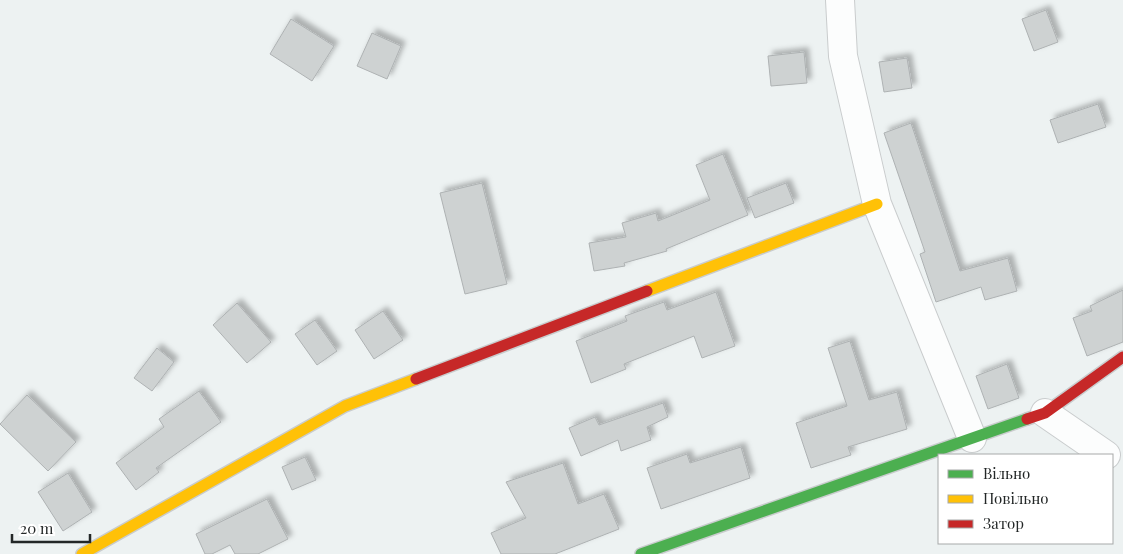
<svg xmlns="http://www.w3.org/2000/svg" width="1123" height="554" viewBox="0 0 1123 554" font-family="'Playfair Display',serif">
<defs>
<filter id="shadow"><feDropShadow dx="4.5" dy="-4.5" stdDeviation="2.5" flood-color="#0004"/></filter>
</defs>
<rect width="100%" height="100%" fill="#edf2f2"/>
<path fill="#ced2d2" stroke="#aeb2b3" filter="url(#shadow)" d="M 1046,10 L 1058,42 L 1034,51 L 1022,19 Z
M 291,19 L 334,46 L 312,81 L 270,54 Z
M 372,33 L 401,46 L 387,79 L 357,66 Z
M 804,52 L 807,83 L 771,86 L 768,56 Z
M 907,58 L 912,88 L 884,92 L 879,62 Z
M 1098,104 L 1106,127 L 1058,143 L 1050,120 Z
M 911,123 L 960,271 L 1008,258 L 1017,291 L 985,300 L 981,287 L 936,302 L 920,254 L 925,252 L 884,133 Z
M 723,154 L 748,215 L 666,249 L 667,251 L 624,263 L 625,266 L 594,271 L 589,243 L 626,237 L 622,223 L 656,213 L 658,221 L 710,200 L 696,165 Z
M 482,183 L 507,284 L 465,294 L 440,193 Z
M 786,183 L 794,203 L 755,218 L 747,198 Z
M 1123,290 L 1123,342 L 1087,356 L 1073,318 L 1092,311 L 1090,306 Z
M 716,292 L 735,346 L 702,358 L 694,336 L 624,364 L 626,369 L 591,383 L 576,341 L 627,321 L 625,316 L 664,302 L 667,310 Z
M 237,303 L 271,342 L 247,363 L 213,325 Z
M 383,311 L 403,340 L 374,359 L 355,330 Z
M 315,320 L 337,351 L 317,365 L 295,334 Z
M 850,341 L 869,400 L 897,392 L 907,429 L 848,447 L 851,455 L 811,468 L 796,423 L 847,406 L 828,348 Z
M 157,348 L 174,362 L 152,391 L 134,378 Z
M 1007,364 L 1019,398 L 988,409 L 976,376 Z
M 199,391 L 221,422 L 156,468 L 159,472 L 136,490 L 116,463 L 164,427 L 159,419 Z
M 27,395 L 76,442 L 48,471 L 0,424 Z
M 663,403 L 668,417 L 647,427 L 651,440 L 621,451 L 618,440 L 581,456 L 569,428 L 595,417 L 599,425 Z
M 741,447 L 750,478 L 661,509 L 647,468 L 687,454 L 690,463 Z
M 305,457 L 316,480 L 292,490 L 282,467 Z
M 563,463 L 578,504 L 604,494 L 619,529 L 555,554 L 501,554 L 491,533 L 526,518 L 506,482 Z
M 68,473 L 92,512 L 63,531 L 38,492 Z
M 267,499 L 288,539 L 258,554 L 235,554 L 230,545 L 212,554 L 205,554 L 196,534 Z"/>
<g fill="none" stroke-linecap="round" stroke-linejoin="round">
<defs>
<path id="street" d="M 840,0 L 843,56 L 877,204 L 972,438
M 1045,413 L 1106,455"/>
<path id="fast" d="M 641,554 L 1027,419"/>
<path id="slow" d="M 647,291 L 877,204
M 82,554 L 345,406 L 416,379"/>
<path id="jam" d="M 416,379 L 647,291
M 1027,419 L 1045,413 L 1123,357"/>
</defs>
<use href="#street" stroke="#c9cccd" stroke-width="30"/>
<use href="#fast" stroke="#c9cccd" stroke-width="14"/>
<use href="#slow" stroke="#c9cccd" stroke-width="14"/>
<use href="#jam" stroke="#c9cccd" stroke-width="14"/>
<use href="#street" stroke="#fcfdfd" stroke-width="28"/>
<use href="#fast" stroke="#4caf50" stroke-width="11"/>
<use href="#slow" stroke="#ffc107" stroke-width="11"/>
<use href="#jam" stroke="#c62828" stroke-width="11"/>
</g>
<rect x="938" y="454" width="175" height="90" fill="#ffffff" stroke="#a7a9a9"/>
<rect x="948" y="470" width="25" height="8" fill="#4caf50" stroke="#a7a9a9"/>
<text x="983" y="479" font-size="15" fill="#232727">Вільно</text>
<rect x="948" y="495" width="25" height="8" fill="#ffc107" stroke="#a7a9a9"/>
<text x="983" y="504" font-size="15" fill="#232727">Повільно</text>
<rect x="948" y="520" width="25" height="8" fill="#c62828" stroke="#a7a9a9"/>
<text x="983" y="529" font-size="15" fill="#232727">Затор</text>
<path d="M12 534v8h78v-8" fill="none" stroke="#232727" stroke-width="2.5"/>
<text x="20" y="534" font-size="15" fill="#232727" stroke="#ffffff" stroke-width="4" paint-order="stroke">20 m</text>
</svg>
